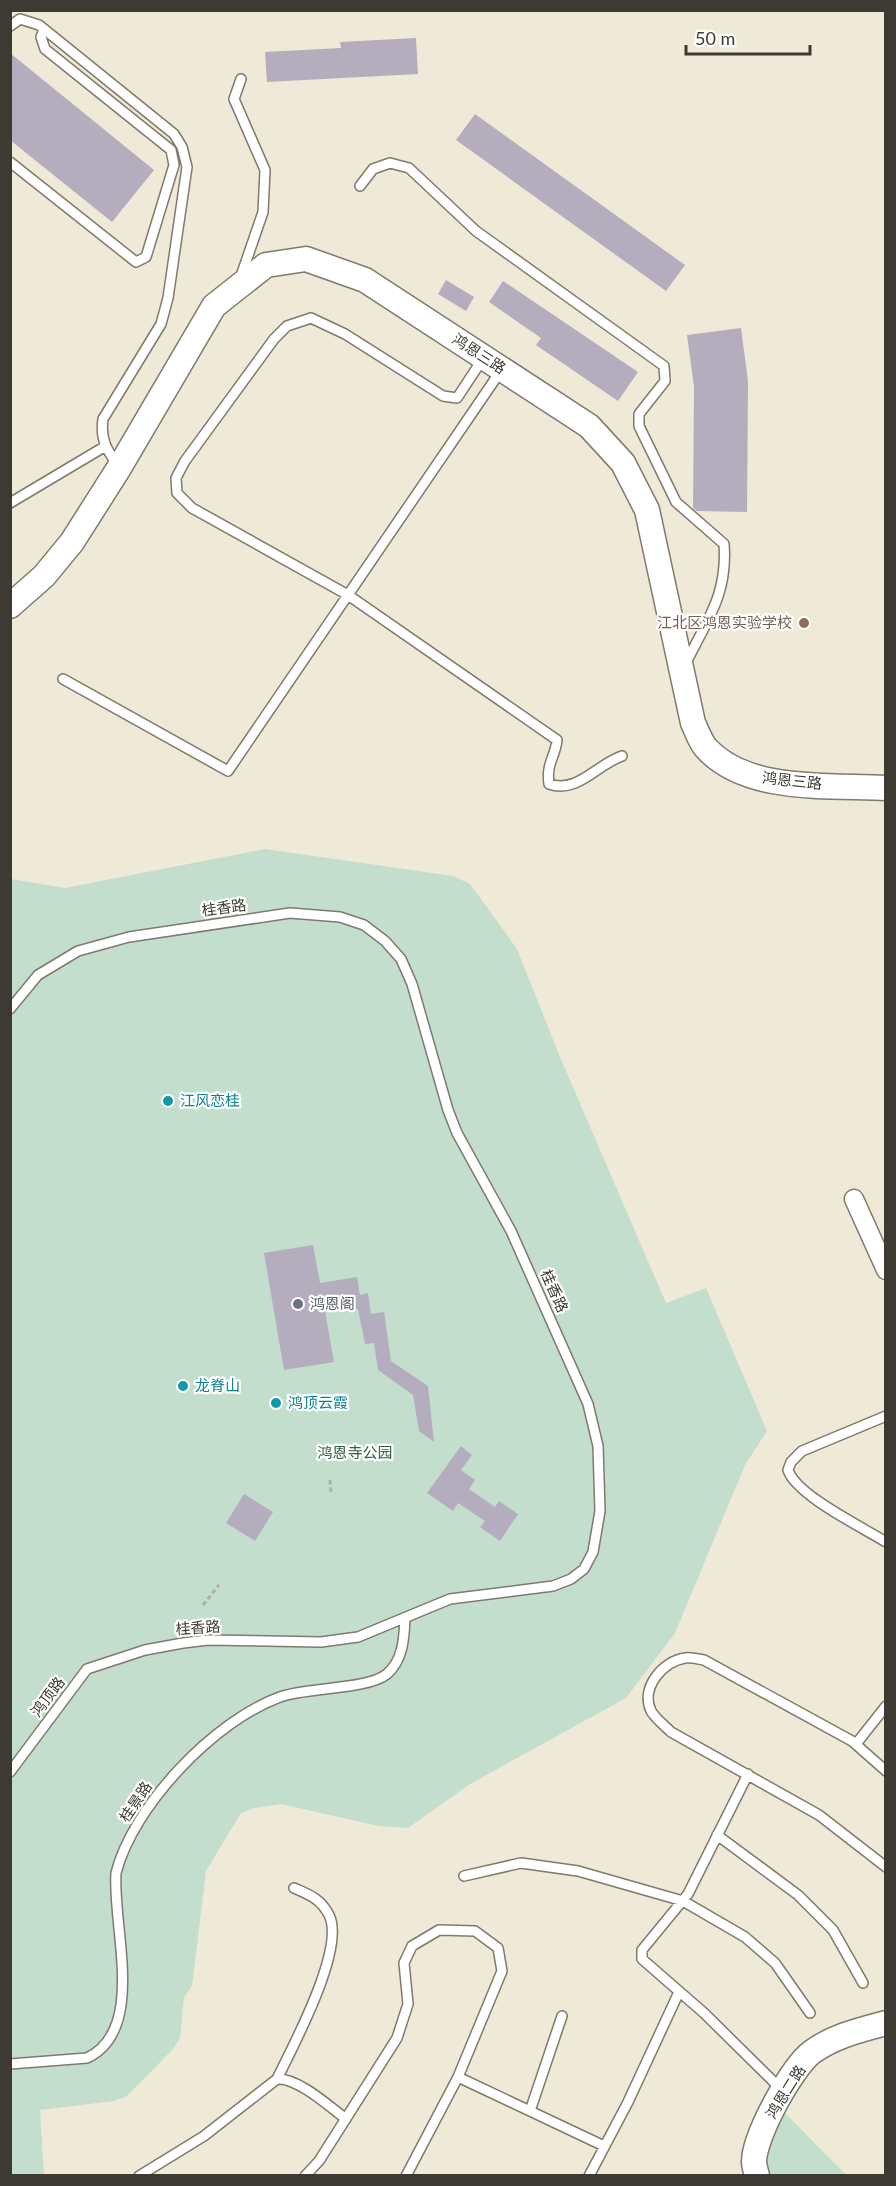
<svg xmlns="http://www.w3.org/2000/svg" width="896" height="2186" viewBox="0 0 896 2186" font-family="Lato,'Noto Sans SC',sans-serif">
<rect width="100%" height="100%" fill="#efe9d8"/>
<path fill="#c3decd" d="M 265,849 L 453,876 L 470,884 L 517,949 L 560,1057 L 666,1303 L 706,1288 L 767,1431 L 745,1465 L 675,1633 L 626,1698 L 470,1784 L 408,1828 L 379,1826 L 281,1804 L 254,1808 L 241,1813 L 206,1871 L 192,1986 L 184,1997 L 180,2038 L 173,2049 L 127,2096 L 114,2101 L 40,2110 L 44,2175 L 11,2175 L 11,879 L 65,888 Z
M 778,2106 L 846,2175 L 759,2175 Z"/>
<path fill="#b4adbd" d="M 416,38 L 418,74 L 267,82 L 265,52 L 341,48 L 340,42 Z
M 10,53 L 154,170 L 112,222 L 10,140 Z
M 475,114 L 685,265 L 666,291 L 456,140 Z
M 446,280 L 474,297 L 466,311 L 438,294 Z
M 503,281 L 638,372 L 618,401 L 536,345 L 541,338 L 489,302 Z
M 741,328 L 748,381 L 747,512 L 697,511 L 693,508 L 694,387 L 687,335 Z
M 313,1245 L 320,1283 L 357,1277 L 360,1295 L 368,1293 L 371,1314 L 384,1312 L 391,1361 L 428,1386 L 434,1442 L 419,1431 L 413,1395 L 378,1370 L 374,1343 L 365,1344 L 358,1309 L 325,1311 L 334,1362 L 284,1370 L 264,1253 Z
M 461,1446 L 472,1455 L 461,1470 L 475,1480 L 469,1489 L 495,1507 L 499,1501 L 518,1514 L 500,1541 L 480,1527 L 485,1521 L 458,1503 L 453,1511 L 427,1493 Z
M 244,1494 L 273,1512 L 255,1541 L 226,1523 Z"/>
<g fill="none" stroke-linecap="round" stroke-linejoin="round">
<defs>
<path id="lane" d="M 10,26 L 20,19 L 39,25 L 174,134 L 182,147 L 187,167 L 168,298 L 161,324 L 103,419 C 100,440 107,450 118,466
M 241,79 L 234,99 L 265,170 L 263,212 L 241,276
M 10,162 L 136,262 L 146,257 L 174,165 L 171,150 L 45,49 L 41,37 L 44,29
M 360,186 L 373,169 L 390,163 L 409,168 L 476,231 L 664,366 L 665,381 L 639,414 L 639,426 L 676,502 L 724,544 C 728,594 707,620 686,663
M 484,357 L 457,398 L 443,396 L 345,334 L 311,318 L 287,326 L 274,339 L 185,461 L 176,478 L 177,493 L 192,508 L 348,595 L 557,740 C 555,758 546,763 549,784 C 577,794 596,765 622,756
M 10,503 L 104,447
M 63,679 L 228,771 L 502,369
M 10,1009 L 38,975 L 78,951 L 129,937 L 290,913 L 340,917 L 364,925 L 385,941 L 401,959 L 412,984 L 448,1110 L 457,1133 L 511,1231 L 588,1404 L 598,1446 L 600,1511 L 593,1552 L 584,1569 L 571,1579 L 553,1586 L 450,1599 L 358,1637 L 321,1642 L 208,1640 L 183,1643 L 145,1650 L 87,1669 L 10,1772
M 886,1416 L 802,1451 L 791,1462 L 788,1470 C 796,1495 862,1527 886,1542
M 856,1744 L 886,1706
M 886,1771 L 852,1741 L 704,1660 C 698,1659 691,1657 685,1658 C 663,1661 640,1688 651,1711 C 655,1718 665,1726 671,1732 L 819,1815 L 886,1867
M 748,1774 L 688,1894 L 642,1950 L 642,1959 L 704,2013 L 783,2091
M 717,1835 L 798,1895 L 833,1930 L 863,1983
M 464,1876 L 521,1863 L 578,1871 L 683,1901 L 745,1937 L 775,1963 L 810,2013
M 10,2064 L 87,2058 C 147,2030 112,1926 116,1873 C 133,1806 214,1721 280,1697 C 306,1687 367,1690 387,1674 C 403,1660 404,1639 405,1619
M 458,2077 L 604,2146
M 277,2079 C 293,2046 346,1948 329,1915 C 321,1899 310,1895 294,1888
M 530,2111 L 562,2016
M 139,2176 L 204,2136 L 277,2079 C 297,2077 330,2107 346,2119
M 305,2176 L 319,2161 L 397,2038 L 408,2004 L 404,1963 L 412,1946 L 439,1930 L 475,1931 L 498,1948 L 502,1971 L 458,2077 L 406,2176
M 589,2176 L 628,2102 L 679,1992"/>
<path id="street" d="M 854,1199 L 886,1270"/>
<path id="secondary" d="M 10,606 L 44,576 L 72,542 L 119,468 L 214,306 L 266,265 L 306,259 L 365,280 L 589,426 L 623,463 L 647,510 L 693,723 C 697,731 700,741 706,748 C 747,793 829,785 886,788
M 757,2176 C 756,2171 754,2166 754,2162 C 754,2136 792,2067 812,2052 C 834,2036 860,2030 886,2023"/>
</defs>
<use href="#lane" stroke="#807a6b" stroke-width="12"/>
<use href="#street" stroke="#807a6b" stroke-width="21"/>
<use href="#secondary" stroke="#807a6b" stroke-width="27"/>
<path stroke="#b3afa1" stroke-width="3" stroke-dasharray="4.5 3" stroke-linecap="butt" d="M 330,1480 L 331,1494
M 203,1605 L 219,1585"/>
<use href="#lane" stroke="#fff" stroke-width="9"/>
<use href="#street" stroke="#fff" stroke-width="18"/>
<use href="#secondary" stroke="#fff" stroke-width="24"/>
</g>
<circle fill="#8d6e63" stroke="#fff" stroke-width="2" cx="804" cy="623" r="6"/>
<g fill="#0f9aa8" stroke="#fff" stroke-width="2">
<circle cx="168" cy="1101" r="6"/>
<circle cx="183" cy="1386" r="6"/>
<circle cx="276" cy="1403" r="6"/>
</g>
<circle fill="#6b7280" stroke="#fff" stroke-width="2" cx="298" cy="1304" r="6"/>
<g text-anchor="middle" stroke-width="4.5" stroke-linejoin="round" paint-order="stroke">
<g font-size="15" fill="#3c3a33" stroke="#fff">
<text transform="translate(479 354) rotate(33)" y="5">鸿恩三路</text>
<text transform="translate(792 781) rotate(6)" y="5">鸿恩三路</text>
<text transform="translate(224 908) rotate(-8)" y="5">桂香路</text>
<text transform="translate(554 1291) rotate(66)" y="5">桂香路</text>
<text transform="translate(198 1628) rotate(-4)" y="5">桂香路</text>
<text transform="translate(48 1697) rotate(-53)" y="5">鸿顶路</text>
<text transform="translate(136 1802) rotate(-56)" y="5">桂景路</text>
<text transform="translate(786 2092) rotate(-58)" y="5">鸿恩二路</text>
</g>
<g font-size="15" fill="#785e54" stroke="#fff" text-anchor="end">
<text x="792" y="628">江北区鸿恩实验学校</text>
</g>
<g font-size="15" fill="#0d838f" stroke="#fff" text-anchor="start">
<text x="180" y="1106">江风恋桂</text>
<text x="195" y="1391">龙脊山</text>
<text x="288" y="1408">鸿顶云霞</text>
</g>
<g font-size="15" fill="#5b616d" stroke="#fff" text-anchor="start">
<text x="310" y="1309">鸿恩阁</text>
</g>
<g font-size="15" fill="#2f6045" stroke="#fff">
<text x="355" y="1458">鸿恩寺公园</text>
</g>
</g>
<rect width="896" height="2186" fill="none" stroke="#3c3a33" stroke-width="24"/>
<path d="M686 45v9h124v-9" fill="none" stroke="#3c3a33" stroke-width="3"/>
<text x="695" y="45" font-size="18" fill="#3c3a33" stroke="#ffffff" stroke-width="4.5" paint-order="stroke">50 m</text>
</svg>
